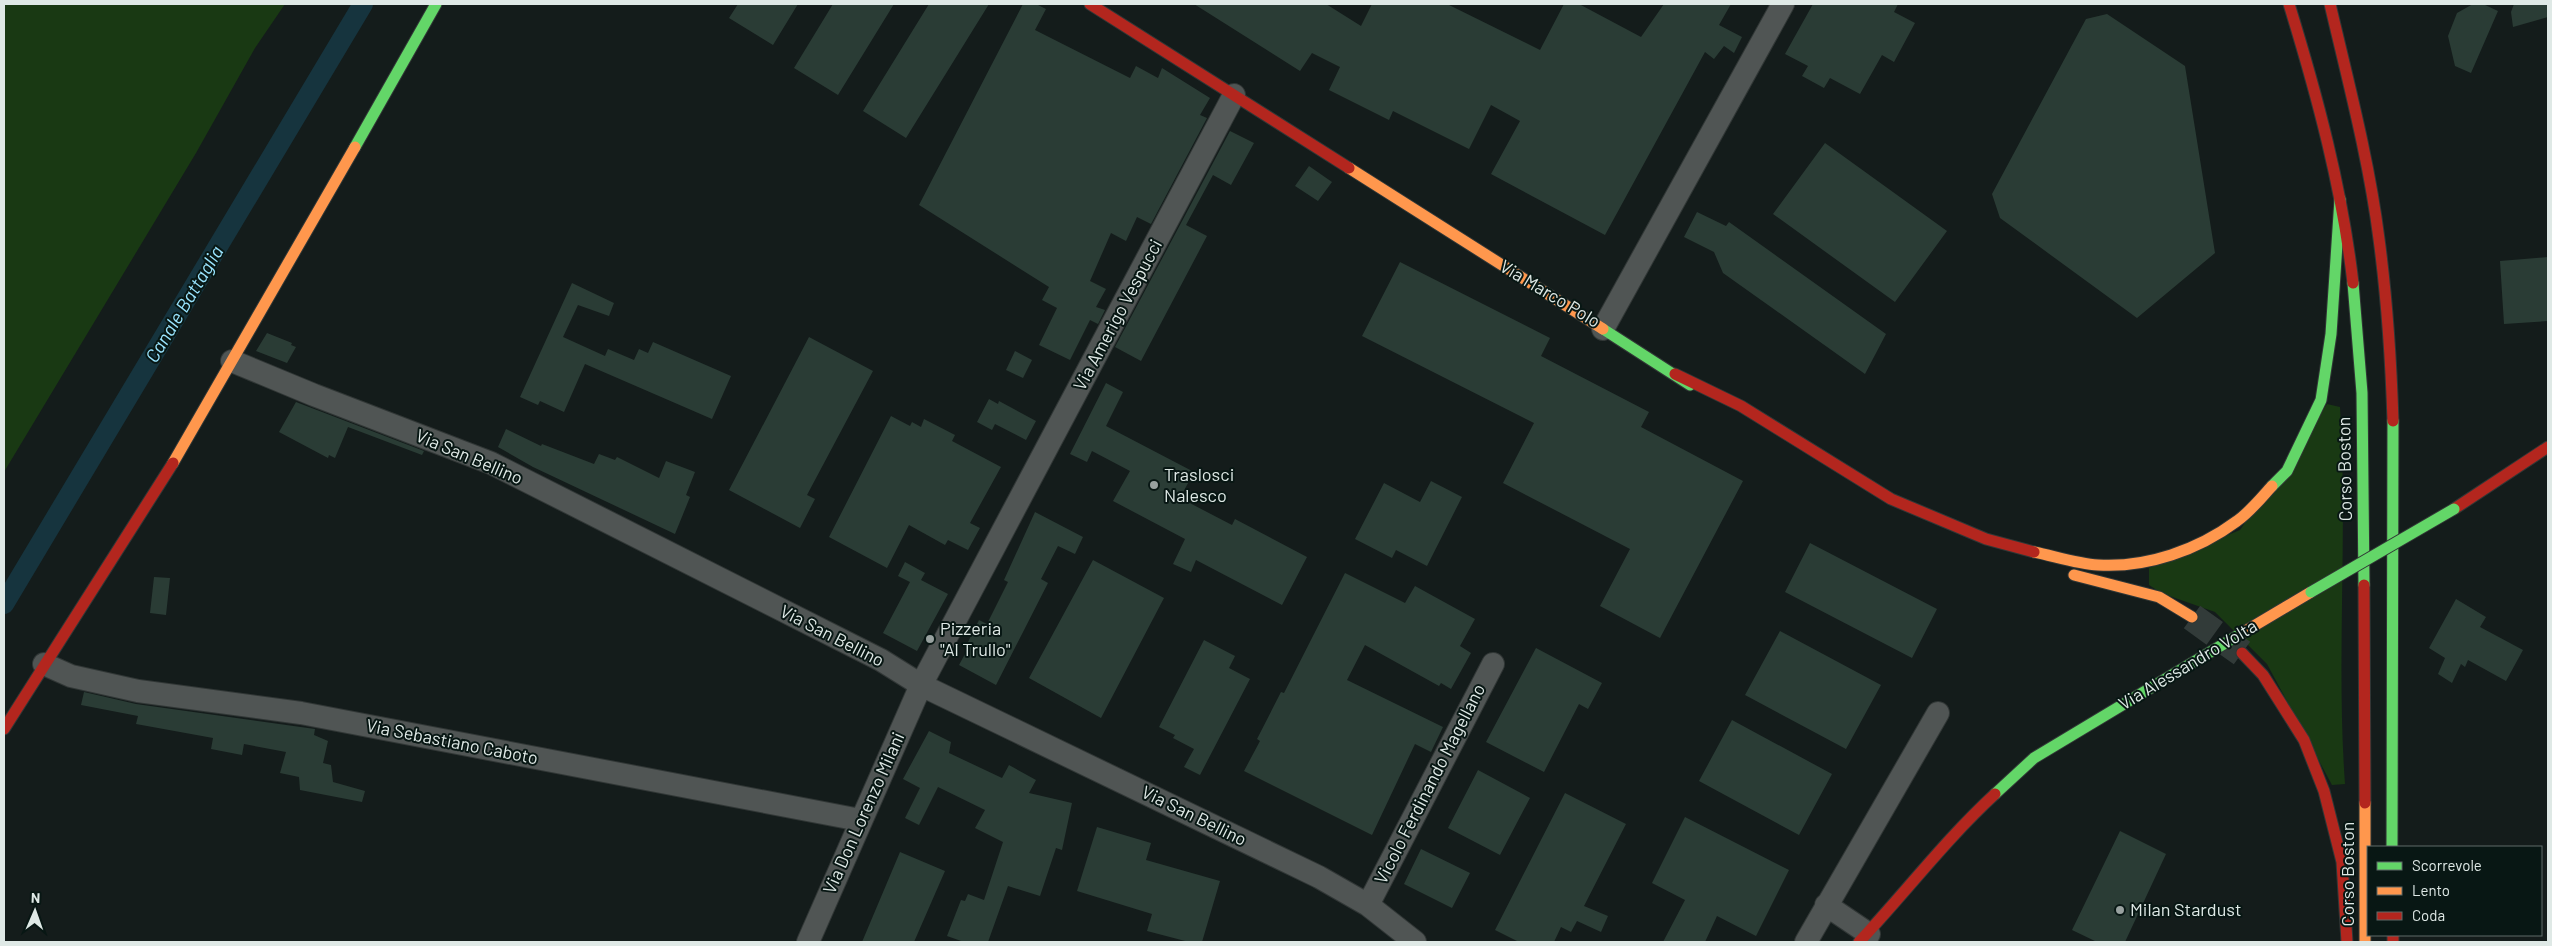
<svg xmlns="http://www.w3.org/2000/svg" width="2552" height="946" viewBox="0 0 2552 946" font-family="Barlow,sans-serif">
<rect width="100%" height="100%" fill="#141c1b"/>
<path fill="#193913" d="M 4,4 L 285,4 L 255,48 L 196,153 L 4,472 Z
M 2327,404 L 2340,407 C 2348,532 2336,658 2345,784 L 2332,785 L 2267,664 L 2215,612 L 2161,593 L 2149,585 L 2149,568 L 2240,530 Z"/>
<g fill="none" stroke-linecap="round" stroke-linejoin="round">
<path stroke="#16343e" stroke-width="20" d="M 4,604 L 363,4"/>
</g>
<path fill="#2a3c35" d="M 738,4 L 798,4 L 773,45 L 729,18 Z
M 833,4 L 894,4 L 838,95 L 794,68 Z
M 929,4 L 989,4 L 906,138 L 863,111 Z
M 1023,4 L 1036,4 L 1046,9 L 1035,30 L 1130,78 L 1136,66 L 1158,78 L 1162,68 L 1210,98 L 1200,115 L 1207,118 L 1151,224 L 1137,217 L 1126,241 L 1111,233 L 1090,281 L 1106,289 L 1096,307 L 1105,310 L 1098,324 L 1090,320 L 1070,360 L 1039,345 L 1057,308 L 1042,300 L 1049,287 L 919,205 Z
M 1194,4 L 1326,4 L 1361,26 L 1372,4 L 1447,4 L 1540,50 L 1564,4 L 1579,4 L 1641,37 L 1664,4 L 1731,4 L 1719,25 L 1742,37 L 1734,53 L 1724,46 L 1714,59 L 1705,52 L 1605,235 L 1491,174 L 1520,121 L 1491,105 L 1469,149 L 1393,111 L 1389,120 L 1329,90 L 1340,67 L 1312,53 L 1300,71 Z
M 1813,4 L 1898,4 L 1894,12 L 1915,23 L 1894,62 L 1882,55 L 1860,94 L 1830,78 L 1824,88 L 1802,76 L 1808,66 L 1785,54 Z
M 2473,4 L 2483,4 L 2498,11 L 2471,73 L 2455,66 L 2448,36 L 2457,13 Z
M 2514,4 L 2548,4 L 2548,17 L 2513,27 L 2511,12 Z
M 2107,14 L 2185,66 L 2215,253 L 2137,318 L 2000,218 L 1992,194 L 2086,19 Z
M 1230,131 L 1254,143 L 1231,185 L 1213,175 L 1186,225 L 1207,236 L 1141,361 L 1115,347 Z
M 1825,143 L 1947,231 L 1895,302 L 1773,214 Z
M 1309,166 L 1332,182 L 1318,201 L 1295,186 Z
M 1697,212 L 1726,226 L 1729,222 L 1886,334 L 1865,374 L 1723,273 L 1714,252 L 1684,237 Z
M 2548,257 L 2548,321 L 2504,324 L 2500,261 Z
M 1400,262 L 1550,338 L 1541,356 L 1649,412 L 1641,427 L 1743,481 L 1660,638 L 1600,606 L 1630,549 L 1503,483 L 1534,423 L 1362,336 Z
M 572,283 L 614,303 L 609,316 L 578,305 L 563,337 L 605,356 L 608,349 L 634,360 L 639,349 L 648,353 L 653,342 L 731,376 L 712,419 L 585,364 L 564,412 L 540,401 L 538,405 L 520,397 Z
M 267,333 L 292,343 L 291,345 L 296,347 L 287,363 L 256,351 Z
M 809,337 L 873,371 L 807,495 L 815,499 L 800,528 L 729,490 Z
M 1015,351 L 1032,360 L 1023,378 L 1006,370 Z
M 1106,383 L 1123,392 L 1106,426 L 1194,472 L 1180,498 L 1232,525 L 1235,519 L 1307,557 L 1282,605 L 1196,560 L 1191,572 L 1173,564 L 1185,539 L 1113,501 L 1130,471 L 1092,451 L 1087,462 L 1070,454 Z
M 989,399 L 998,404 L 999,401 L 1036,421 L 1026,440 L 995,424 L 992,430 L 977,422 Z
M 296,402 L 309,407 L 424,451 L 422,455 L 348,427 L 335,458 L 329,455 L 328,458 L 279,432 Z
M 891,416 L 910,426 L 912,422 L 921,427 L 924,419 L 955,435 L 952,441 L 1001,467 L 970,523 L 980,528 L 968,550 L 948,540 L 945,545 L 909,525 L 887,568 L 829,537 Z
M 506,429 L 541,446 L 542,444 L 594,464 L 599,454 L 615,460 L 617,457 L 659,478 L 666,461 L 695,472 L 686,495 L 690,497 L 675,534 L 533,467 L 498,447 Z
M 1431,481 L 1462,497 L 1427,566 L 1396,550 L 1392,558 L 1355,539 L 1384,483 L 1420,502 Z
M 1035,512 L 1083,537 L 1075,554 L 1058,546 L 1041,579 L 1048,583 L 996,685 L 959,665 L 971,643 L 968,642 L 979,620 L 987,624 L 1008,582 L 1004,580 Z
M 1810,543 L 1937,609 L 1912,658 L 1785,592 Z
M 1093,560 L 1164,598 L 1101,718 L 1029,678 Z
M 905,562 L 925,573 L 921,580 L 948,594 L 917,651 L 883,633 L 910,582 L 898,576 Z
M 1345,573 L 1405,603 L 1415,586 L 1475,619 L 1460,646 L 1471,653 L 1451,689 L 1441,683 L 1439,686 L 1365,645 L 1347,680 L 1443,727 L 1431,752 L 1415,744 L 1372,835 L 1244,771 L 1260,741 L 1257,739 L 1281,692 L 1284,693 Z
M 154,577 L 170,578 L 166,615 L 150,613 Z
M 2456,599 L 2486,617 L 2480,627 L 2523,650 L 2506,681 L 2468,660 L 2465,667 L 2461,664 L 2452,683 L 2438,674 L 2445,658 L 2429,648 Z
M 1780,631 L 1881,685 L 1846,749 L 1745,695 Z
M 1204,640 L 1235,656 L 1229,668 L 1250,679 L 1200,775 L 1184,767 L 1194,749 L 1173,738 L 1175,735 L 1159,727 Z
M 1536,648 L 1602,683 L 1588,709 L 1579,704 L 1544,772 L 1486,742 Z
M 84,692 L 136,704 L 315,729 L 314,735 L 328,741 L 323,763 L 331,765 L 333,782 L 365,791 L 362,802 L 300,790 L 299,777 L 280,773 L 286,752 L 244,744 L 242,755 L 211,749 L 213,738 L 136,724 L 138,716 L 81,705 Z
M 1732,720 L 1832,774 L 1799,835 L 1699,781 Z
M 929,731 L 951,742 L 949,753 L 1002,778 L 1009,765 L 1036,780 L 1029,793 L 1072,803 L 1062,850 L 1056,848 L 1040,896 L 1008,886 L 988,942 L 964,942 L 947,936 L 961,900 L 965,901 L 968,894 L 984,900 L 1003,842 L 975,828 L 985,810 L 938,787 L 919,825 L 905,818 L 920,788 L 903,779 Z
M 1478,770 L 1530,798 L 1500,855 L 1448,828 Z
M 1565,793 L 1626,824 L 1584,906 L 1608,916 L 1601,932 L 1577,921 L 1571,932 L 1561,927 L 1554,942 L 1519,942 L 1495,930 Z
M 1685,817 L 1789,870 L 1756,936 L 1717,916 L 1705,942 L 1663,942 L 1685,900 L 1652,883 Z
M 1097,827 L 1151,843 L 1146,860 L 1220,881 L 1202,942 L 1189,942 L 1147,931 L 1152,914 L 1077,891 Z
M 2120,831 L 2166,854 L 2125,942 L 2097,942 L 2072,930 Z
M 1421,849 L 1470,873 L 1452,908 L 1404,884 Z
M 900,852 L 945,871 L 914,942 L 862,942 Z"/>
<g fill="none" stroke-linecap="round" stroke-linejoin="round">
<path stroke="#323b39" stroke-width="28" stroke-dasharray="28 14" stroke-linecap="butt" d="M 2192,617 L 2242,653"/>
<defs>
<path id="street" d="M 1603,329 L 1783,4
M 232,361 L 314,395 L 491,463 L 881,660 L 921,685 L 1319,877 L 1368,905 L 1415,942
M 44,664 L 71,676 L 138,691 L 301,713 L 860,820
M 1368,905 L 1493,664
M 1826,905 L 1869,934
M 808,942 L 921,685 L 1234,95
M 1806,942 L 1938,713"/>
<path id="fast" d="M 355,147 L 436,4
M 2353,283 L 2362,393 L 2364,585
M 1603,329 L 1690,385
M 2272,486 L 2287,471 L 2321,400 L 2331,334 L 2340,199
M 1995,794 L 2034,758 L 2242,633
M 2392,847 L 2393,421"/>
<path id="slow" d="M 1349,168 L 1603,329
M 173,463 L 355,147
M 2034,552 C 2054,556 2077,564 2098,565 C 2147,568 2198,550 2237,521 C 2250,512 2261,498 2272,486
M 2074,575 L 2159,597 L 2192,617
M 2242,633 L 2311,592
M 2365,803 L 2365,942"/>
<path id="jam" d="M 1090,4 L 1349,168
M 2289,4 C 2317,95 2342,188 2353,283
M 2330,4 C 2348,81 2369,160 2379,239 C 2387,299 2391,360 2393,421
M 1675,374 L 1741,406 L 1891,499 L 1986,539 L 2034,552
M 2454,509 L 2548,447
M 2364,585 L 2365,803
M 2242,653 L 2263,675 L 2304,740 L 2324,791 L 2342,862 L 2347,942
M 4,729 L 173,463
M 2393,935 L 2393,942
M 1859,942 C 1905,893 1946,839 1995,794"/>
</defs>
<use href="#street" stroke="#313736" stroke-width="24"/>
<use href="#fast" stroke="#313736" stroke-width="13"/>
<use href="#slow" stroke="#313736" stroke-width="13"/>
<use href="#jam" stroke="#313736" stroke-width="13"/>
<use href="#street" stroke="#505554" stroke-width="22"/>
<use href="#fast" stroke="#63d668" stroke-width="11"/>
<use href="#slow" stroke="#ff974d" stroke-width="11"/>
<use href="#jam" stroke="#b3261e" stroke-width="11"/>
<defs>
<path id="fast-bridge" d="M 2311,592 L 2454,509"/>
</defs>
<use href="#fast-bridge" stroke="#313736" stroke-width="13" stroke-linecap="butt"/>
<use href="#fast-bridge" stroke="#63d668" stroke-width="11"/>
</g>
<g fill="#98a19f" stroke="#081714" stroke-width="2">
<circle cx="1154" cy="485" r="5"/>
<circle cx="930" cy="639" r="5"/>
<circle cx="2120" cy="910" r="5"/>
</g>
<g text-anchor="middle" stroke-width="4" stroke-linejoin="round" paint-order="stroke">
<g font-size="18" fill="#dfe9e6" stroke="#081714">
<text transform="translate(1550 294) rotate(31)" y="6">Via Marco Polo</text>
<text transform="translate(1118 315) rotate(-62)" y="6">Via Amerigo Vespucci</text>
<text transform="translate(469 457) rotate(23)" y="6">Via San Bellino</text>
<text transform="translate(2345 469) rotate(-91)" y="6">Corso Boston</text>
<text transform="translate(832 636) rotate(27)" y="6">Via San Bellino</text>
<text transform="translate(2188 665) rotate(-31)" y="6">Via Alessandro Volta</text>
<text transform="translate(452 742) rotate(11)" y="6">Via Sebastiano Caboto</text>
<text transform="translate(1430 784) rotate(-63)" y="6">Vicolo Ferdinando Magellano</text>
<text transform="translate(864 813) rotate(-66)" y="6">Via Don Lorenzo Milani</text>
<text transform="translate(1194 816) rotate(26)" y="6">Via San Bellino</text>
<text transform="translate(2348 874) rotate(-90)" y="6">Corso Boston</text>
</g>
<g font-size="18" fill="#dfe9e6" stroke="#081714" text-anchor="start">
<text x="1164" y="481">Traslosci<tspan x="1164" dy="21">Nalesco</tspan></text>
<text x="940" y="635">Pizzeria<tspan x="940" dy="21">"Al Trullo"</tspan></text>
<text x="2130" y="916">Milan Stardust</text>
</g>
<g font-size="19" font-style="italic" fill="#9ae4fe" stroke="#081714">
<text transform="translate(184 304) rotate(-59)" y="7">Canale Battaglia</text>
</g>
</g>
<rect width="2552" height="946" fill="none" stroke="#dfe9e6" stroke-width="10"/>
<rect x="2367" y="846" width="175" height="90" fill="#081714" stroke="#5e6b68"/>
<rect x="2377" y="862" width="25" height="8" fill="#63d668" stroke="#5e6b68"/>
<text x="2412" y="871" font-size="15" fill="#dfe9e6">Scorrevole</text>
<rect x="2377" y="887" width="25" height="8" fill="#ff974d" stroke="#5e6b68"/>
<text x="2412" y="896" font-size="15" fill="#dfe9e6">Lento</text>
<rect x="2377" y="912" width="25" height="8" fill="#b3261e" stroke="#5e6b68"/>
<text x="2412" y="921" font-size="15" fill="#dfe9e6">Coda</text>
<g transform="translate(35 911) rotate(2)" stroke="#081714" stroke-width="4" paint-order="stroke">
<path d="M0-4L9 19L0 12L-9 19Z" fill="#dfe9e6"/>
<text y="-8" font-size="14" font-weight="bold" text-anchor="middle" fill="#dfe9e6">N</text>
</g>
</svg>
